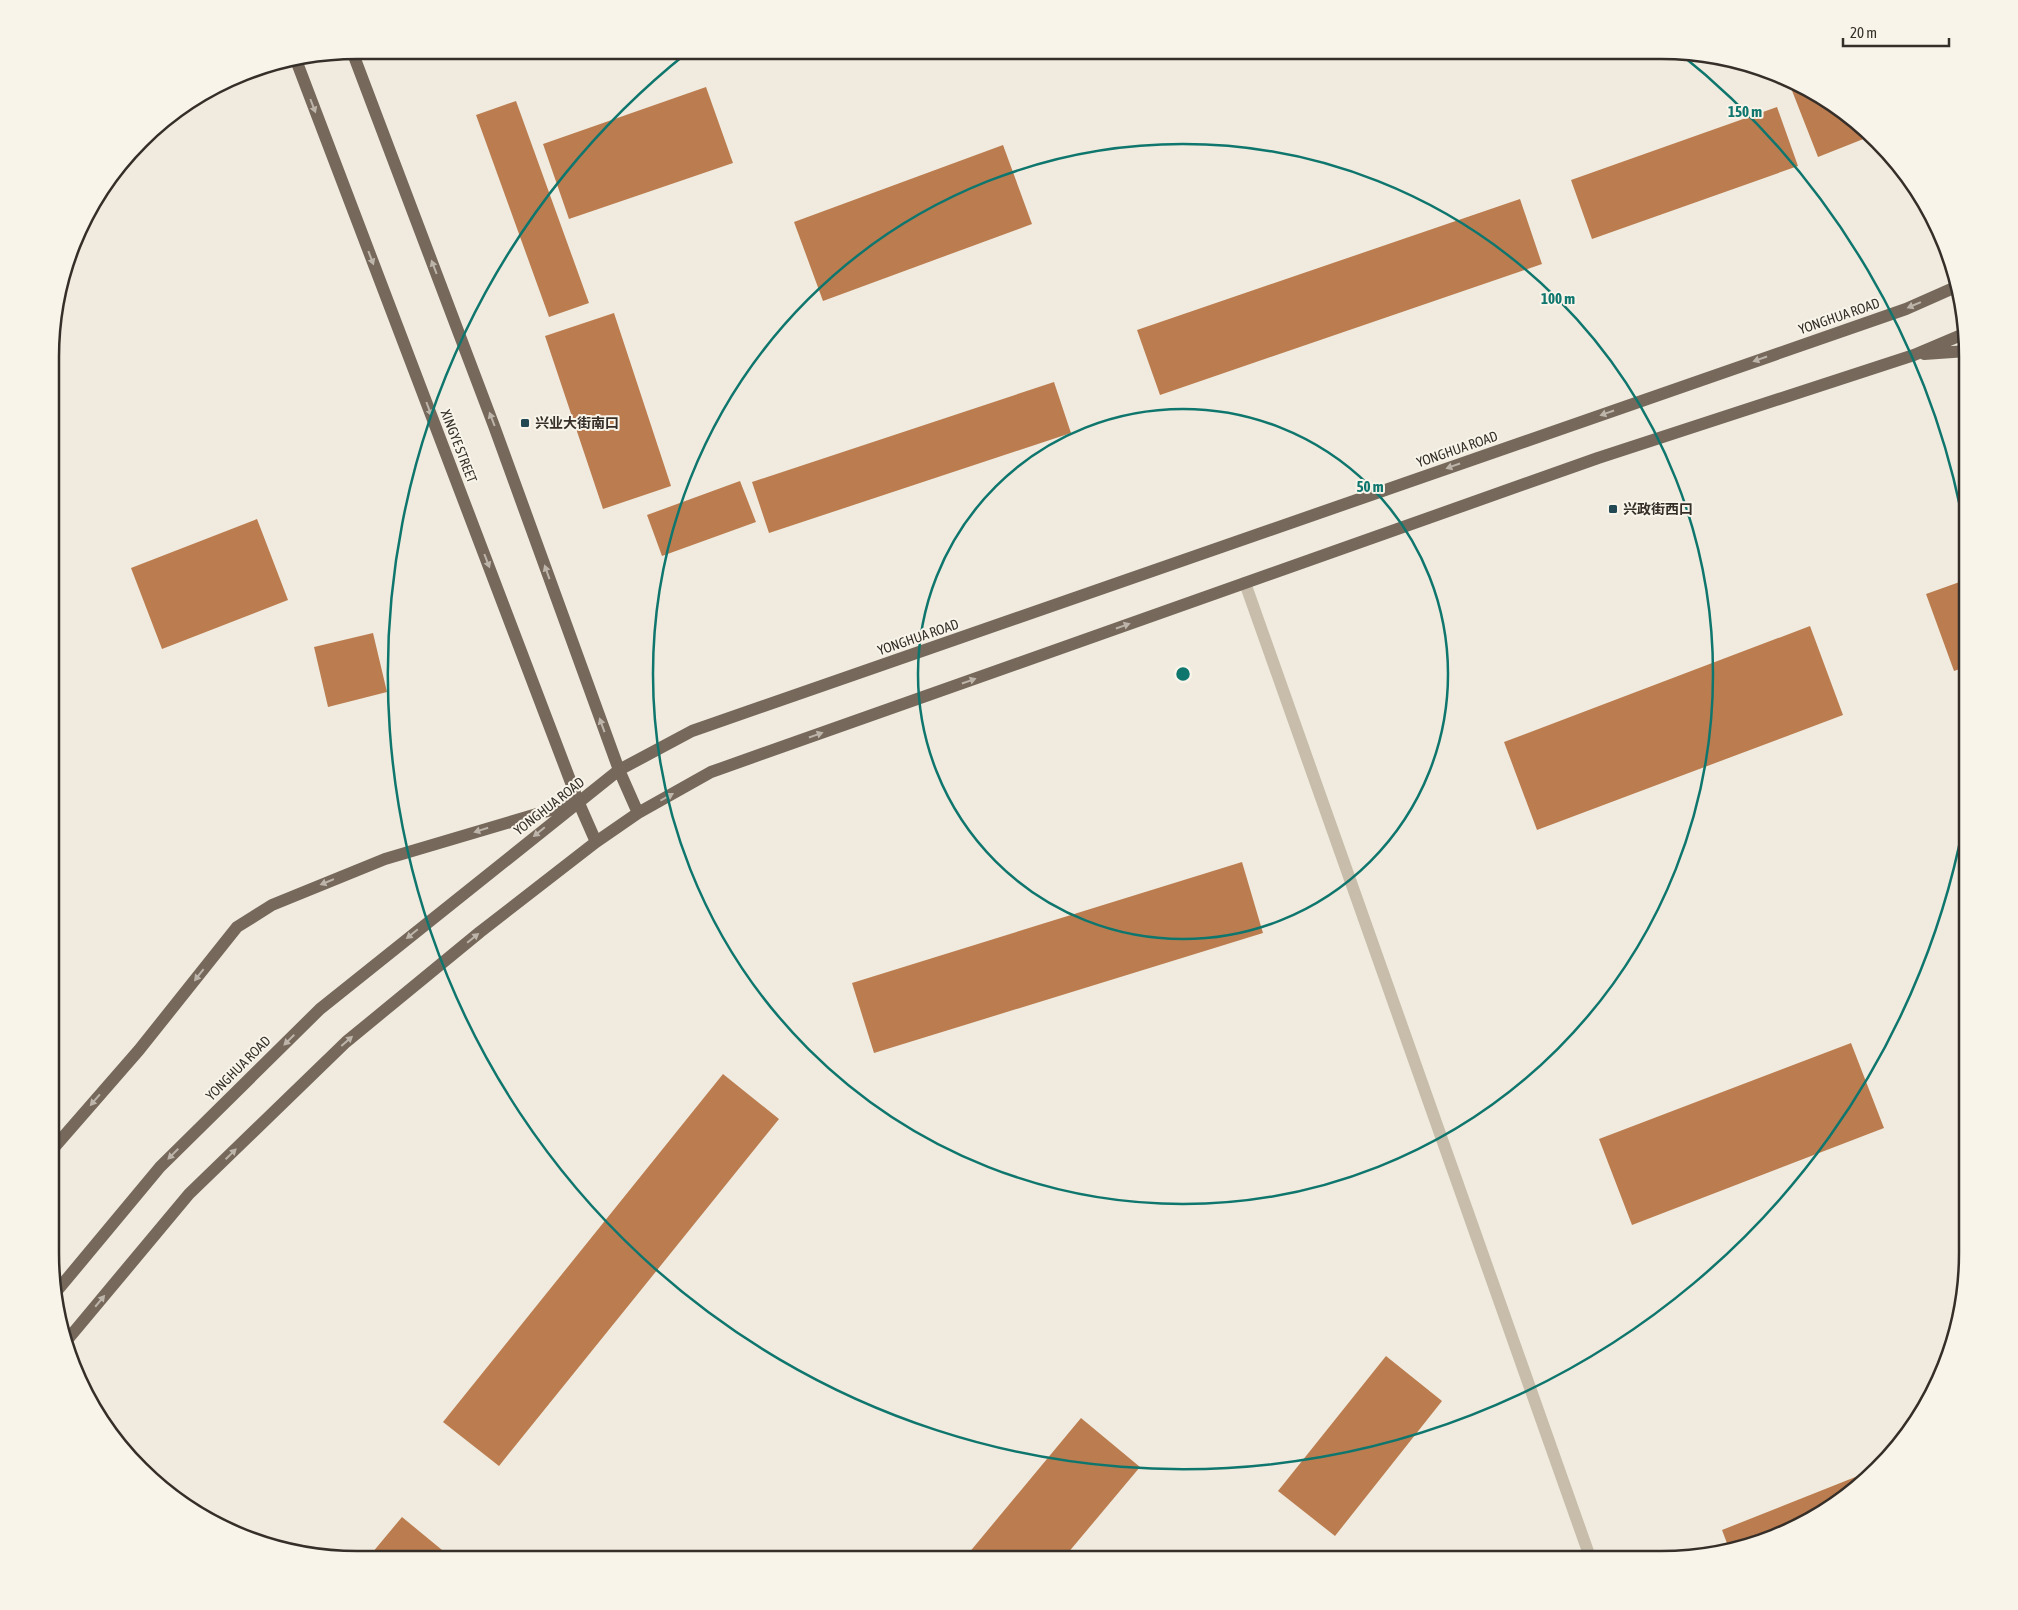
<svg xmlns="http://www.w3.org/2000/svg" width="2018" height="1610" viewBox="0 0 2018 1610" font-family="'Asap Condensed','Noto Sans SC',sans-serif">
<rect width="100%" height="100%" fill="#f0ebde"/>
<path fill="#bb7d50" d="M 1792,82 L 1864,126 L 1871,136 L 1818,157 L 1789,83 Z
M 706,87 L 733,163 L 569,219 L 543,144 Z
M 516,101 L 589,303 L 549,317 L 476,115 Z
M 1777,107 L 1798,166 L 1592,239 L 1571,180 Z
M 1003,145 L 1032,224 L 823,301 L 794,222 Z
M 1520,199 L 1542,264 L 1160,395 L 1137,330 Z
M 614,313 L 671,486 L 603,509 L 545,336 Z
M 1054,382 L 1071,433 L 769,533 L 752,482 Z
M 740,481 L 756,522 L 662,556 L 647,515 Z
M 257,519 L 288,600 L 162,649 L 131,568 Z
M 1968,579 L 1968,666 L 1954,671 L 1926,594 Z
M 1810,626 L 1843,715 L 1537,830 L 1504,742 Z
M 373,633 L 387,692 L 328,707 L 314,647 Z
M 1242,862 L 1263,933 L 874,1053 L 852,983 Z
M 1851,1043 L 1884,1128 L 1632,1225 L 1599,1139 Z
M 723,1074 L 779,1119 L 499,1466 L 443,1422 Z
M 1386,1356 L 1442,1401 L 1335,1536 L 1278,1491 Z
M 1081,1418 L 1140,1467 L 1062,1560 L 963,1560 Z
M 1878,1468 L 1848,1497 L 1779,1536 L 1728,1546 L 1722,1530 Z
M 402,1517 L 453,1559 L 367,1559 Z"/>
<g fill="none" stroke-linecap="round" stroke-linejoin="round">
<path stroke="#c7bdaa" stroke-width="12" d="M 1245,583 L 1591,1560"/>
<path stroke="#76695c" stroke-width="12" d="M 352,51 L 494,426 L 619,770 L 638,813
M 296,60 L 578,801 L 596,842
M 1924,354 L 1967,351
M 51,1151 L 139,1050 L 237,927 L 272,905 L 385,859 L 571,804
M 56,1292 L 160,1167 L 320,1009 L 619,770 L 692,731 L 1906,309 L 1958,286
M 68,1339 L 189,1194 L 346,1042 L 480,932 L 596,842 L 638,813 L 711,772 L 1598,458 L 1914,355 L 1966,333"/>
</g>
<defs><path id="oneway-solid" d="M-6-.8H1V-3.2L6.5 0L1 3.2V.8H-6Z" transform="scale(1.25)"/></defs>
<g fill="#beb5aa">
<use href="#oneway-solid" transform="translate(313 106) rotate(69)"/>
<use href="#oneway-solid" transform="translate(371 258) rotate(69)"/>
<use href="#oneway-solid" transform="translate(434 267) rotate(-111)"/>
<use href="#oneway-solid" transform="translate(1914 305) rotate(157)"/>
<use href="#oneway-solid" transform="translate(1760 359) rotate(161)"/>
<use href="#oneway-solid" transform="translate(429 409) rotate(69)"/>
<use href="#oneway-solid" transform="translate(1607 413) rotate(161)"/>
<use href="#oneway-solid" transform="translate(492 419) rotate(-111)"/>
<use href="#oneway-solid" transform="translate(1453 466) rotate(161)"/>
<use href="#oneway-solid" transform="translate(487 561) rotate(69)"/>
<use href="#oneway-solid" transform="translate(547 572) rotate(-110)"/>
<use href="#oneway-solid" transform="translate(1123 626) rotate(-19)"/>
<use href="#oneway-solid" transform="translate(969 681) rotate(-19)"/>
<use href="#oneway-solid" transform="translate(602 725) rotate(-110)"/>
<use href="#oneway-solid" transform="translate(816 735) rotate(-19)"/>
<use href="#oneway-solid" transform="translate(667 797) rotate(-29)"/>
<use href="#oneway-solid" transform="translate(481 830) rotate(163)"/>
<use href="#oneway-solid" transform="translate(539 832) rotate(141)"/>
<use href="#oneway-solid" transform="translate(327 882) rotate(158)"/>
<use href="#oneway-solid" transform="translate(412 934) rotate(141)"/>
<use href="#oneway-solid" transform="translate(473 938) rotate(-39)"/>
<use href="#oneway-solid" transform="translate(199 975) rotate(128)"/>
<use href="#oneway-solid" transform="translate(289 1040) rotate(135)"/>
<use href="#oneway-solid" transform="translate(347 1041) rotate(-41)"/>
<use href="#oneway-solid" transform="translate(95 1100) rotate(131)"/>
<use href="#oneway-solid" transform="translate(173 1154) rotate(135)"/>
<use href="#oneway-solid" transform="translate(231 1154) rotate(-44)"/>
<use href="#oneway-solid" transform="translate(100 1301) rotate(-50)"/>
</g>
<g fill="none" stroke="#0f766e" stroke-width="2.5">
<circle cx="1183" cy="674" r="265"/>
<circle cx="1183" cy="674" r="530"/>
<path d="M1967 805A795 795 0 1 1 688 52M1678 52A795 795 0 0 1 1967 543"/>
</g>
<g fill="#224853" stroke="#f8f4ea" stroke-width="2">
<rect x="520" y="418" width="10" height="10" rx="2.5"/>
<rect x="1608" y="504" width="10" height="10" rx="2.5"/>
</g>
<g text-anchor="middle" stroke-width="4" stroke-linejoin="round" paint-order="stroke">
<g font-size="14" fill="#362f29" stroke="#f8f4ea">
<text transform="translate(1839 316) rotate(-19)" y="5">YONGHUA ROAD</text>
<text transform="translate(459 446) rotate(69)" y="5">XINGYE STREET</text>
<text transform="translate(1457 449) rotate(-19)" y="5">YONGHUA ROAD</text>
<text transform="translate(918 637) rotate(-19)" y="5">YONGHUA ROAD</text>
<text transform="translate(549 806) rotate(-38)" y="5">YONGHUA ROAD</text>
<text transform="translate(238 1068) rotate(-45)" y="5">YONGHUA ROAD</text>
</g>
<g font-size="14" font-weight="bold" fill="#362f29" stroke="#f8f4ea" text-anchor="start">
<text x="535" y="428">兴业大街南口</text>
<text x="1623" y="514">兴政街西口</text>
</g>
</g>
<path d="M0 0H2018V1610H0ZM357 59H1661A298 298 0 0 1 1959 357V1253A298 298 0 0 1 1661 1551H357A298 298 0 0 1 59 1253V357A298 298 0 0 1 357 59Z" fill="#f8f4ea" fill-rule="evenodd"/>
<path fill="none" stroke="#362f29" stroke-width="2.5" d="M357 59H1661A298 298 0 0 1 1959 357V1253A298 298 0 0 1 1661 1551H357A298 298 0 0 1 59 1253V357A298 298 0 0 1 357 59Z"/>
<circle cx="1183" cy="674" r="8" fill="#0f766e" stroke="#f8f4ea" stroke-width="2.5"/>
<g font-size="15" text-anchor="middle" font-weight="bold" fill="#0f766e" stroke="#f8f4ea" stroke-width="4" stroke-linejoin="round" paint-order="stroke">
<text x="1745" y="117">150 m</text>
<text x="1558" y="304">100 m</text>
<text x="1370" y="492">50 m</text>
</g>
<path d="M1843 38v8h106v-8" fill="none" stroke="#362f29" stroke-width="2.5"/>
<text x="1850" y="38" font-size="15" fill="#362f29" stroke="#f8f4ea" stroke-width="4" paint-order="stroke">20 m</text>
</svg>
